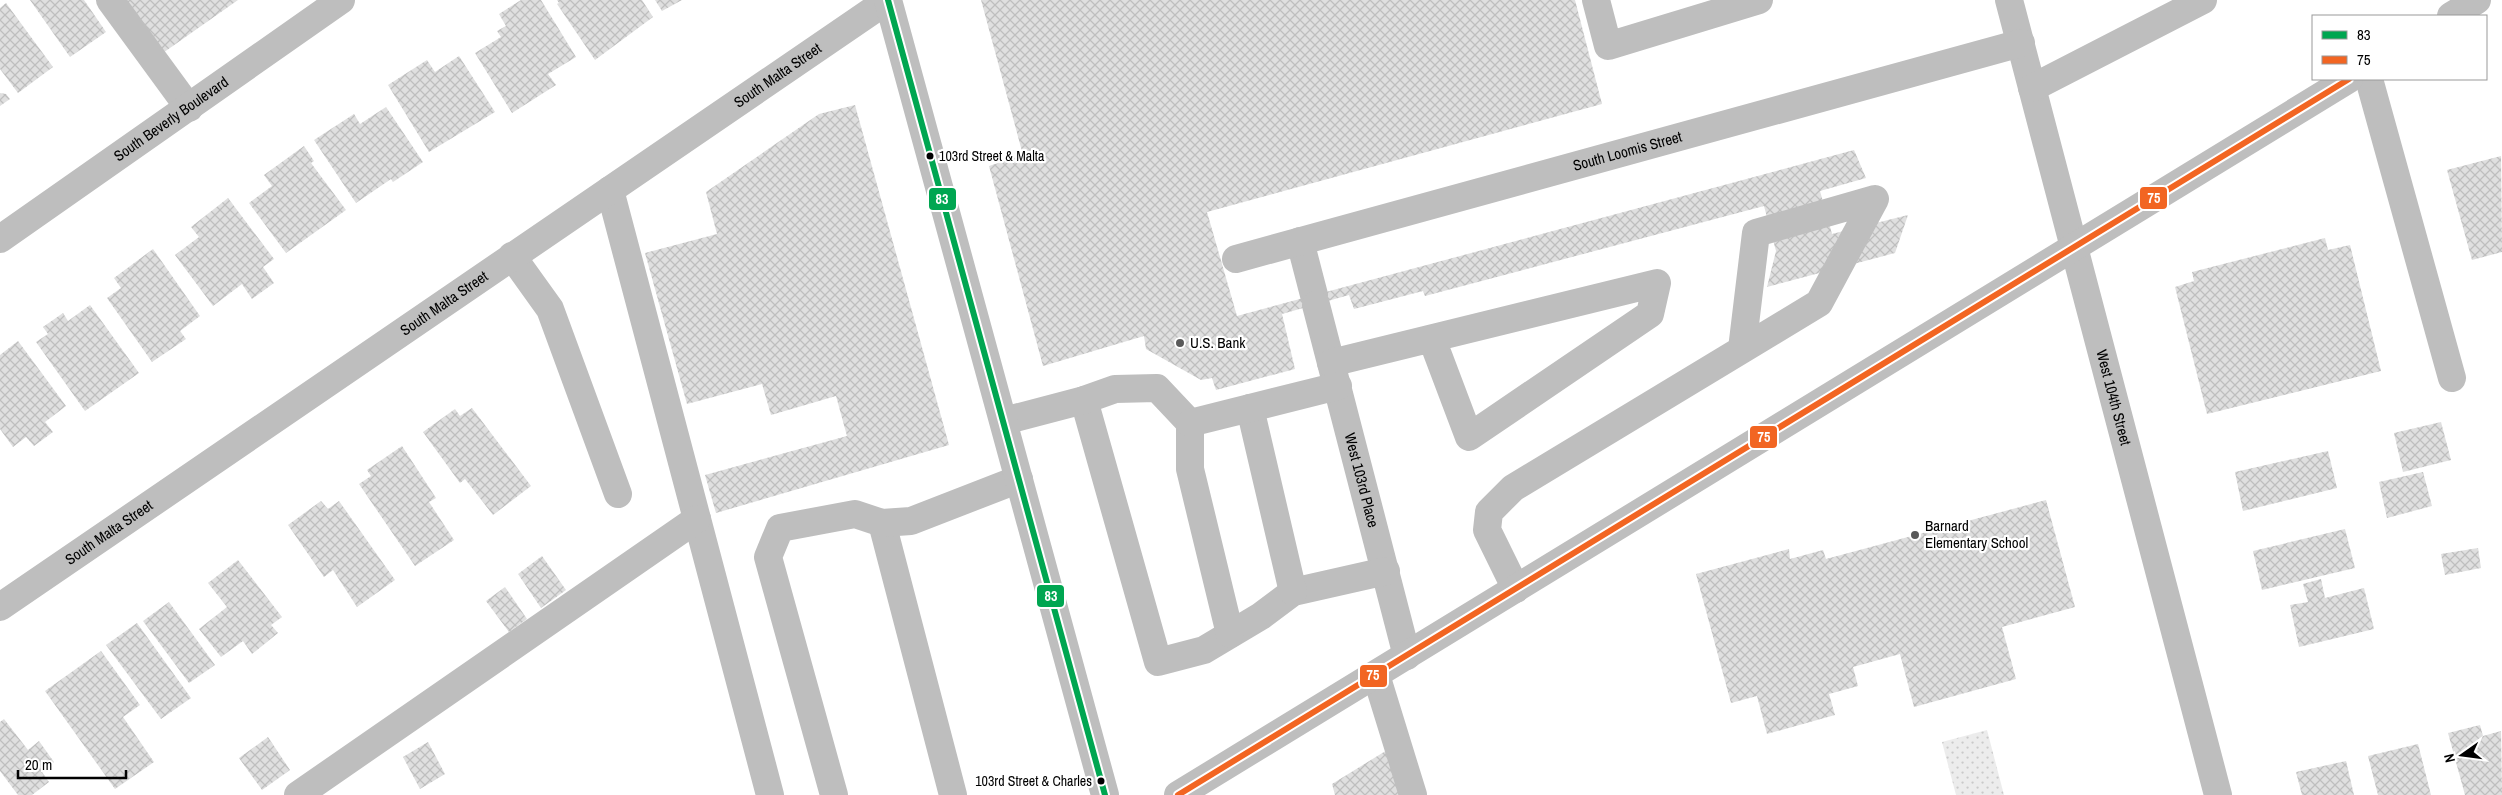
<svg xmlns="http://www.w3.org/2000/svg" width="2502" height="795" viewBox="0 0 2502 795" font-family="'Archivo Narrow',sans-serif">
<defs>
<pattern id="park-dots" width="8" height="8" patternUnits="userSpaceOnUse" patternTransform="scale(1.25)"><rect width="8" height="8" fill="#ececec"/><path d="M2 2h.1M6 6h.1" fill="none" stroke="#c9c9c9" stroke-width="1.8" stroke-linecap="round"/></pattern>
<pattern id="building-cross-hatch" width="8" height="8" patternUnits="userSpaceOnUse" patternTransform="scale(1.25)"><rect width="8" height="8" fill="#dfdfdf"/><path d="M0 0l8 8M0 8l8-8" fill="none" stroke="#bebebe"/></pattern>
</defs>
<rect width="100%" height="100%" fill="#fff"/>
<path fill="url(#park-dots)" d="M 1987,730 L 2004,795 L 1956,795 L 1942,742 Z"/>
<path fill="url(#building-cross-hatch)" d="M 30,0 L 84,0 L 106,32 L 70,57 Z
M 121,0 L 238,0 L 160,55 Z
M 521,0 L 541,0 L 576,57 L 548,74 L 556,85 L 512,113 L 475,53 L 501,37 L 497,31 L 506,26 L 499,14 Z
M 557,0 L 642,0 L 653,17 L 595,60 L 557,4 L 559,3 Z
M 655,0 L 682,0 L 662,11 Z
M 981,0 L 1575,0 L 1602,104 L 1207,212 L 1237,316 L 1854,150 L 1866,178 L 1820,191 L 1832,234 L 1908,215 L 1895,253 L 1767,287 L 1776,251 L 1764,206 L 1425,296 L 1423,291 L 1354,309 L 1349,295 L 1282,314 L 1295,369 L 1216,390 L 1212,378 L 1201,380 L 1146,349 L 1144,336 L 1043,366 L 989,166 L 1023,155 Z
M 6,3 L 53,67 L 18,93 L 0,69 L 0,8 Z
M 459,56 L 495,112 L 429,152 L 388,85 L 427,60 L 435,72 Z
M 0,93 L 6,94 L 10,99 L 0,106 Z
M 855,105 L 949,445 L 716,513 L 705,475 L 847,436 L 836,396 L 771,415 L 762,384 L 687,404 L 645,253 L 717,234 L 706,192 L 819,114 Z
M 386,107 L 423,162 L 393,182 L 391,179 L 356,203 L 314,140 L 354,114 L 360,124 Z
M 304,146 L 314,161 L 311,163 L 346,210 L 286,253 L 249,203 L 272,186 L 264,175 Z
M 2501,156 L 2502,252 L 2472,260 L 2447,170 Z
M 228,198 L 274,259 L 263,267 L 274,283 L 252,299 L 242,284 L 213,306 L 175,255 L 199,237 L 191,227 Z
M 2325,238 L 2328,250 L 2350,245 L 2381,371 L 2207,414 L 2175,287 L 2194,281 L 2192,272 Z
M 153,249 L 200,316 L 180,331 L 186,339 L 152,362 L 107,298 L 121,288 L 114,278 Z
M 90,305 L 139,373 L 85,411 L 36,342 L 48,334 L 43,327 L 63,313 L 68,321 Z
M 18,341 L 66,406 L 45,422 L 53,432 L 34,446 L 26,437 L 13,447 L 0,429 L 0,355 Z
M 472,408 L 531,486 L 493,515 L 465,479 L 460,483 L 423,432 L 455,409 L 460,416 Z
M 2441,422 L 2451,460 L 2403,472 L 2394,433 Z
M 402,446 L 436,498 L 429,502 L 454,540 L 415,566 L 359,484 L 371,476 L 367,470 Z
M 2328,451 L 2337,488 L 2243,511 L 2235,472 Z
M 2423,472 L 2432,506 L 2387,518 L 2379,482 Z
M 2046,500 L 2075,607 L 2002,627 L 2016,679 L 1914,707 L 1900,654 L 1853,667 L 1858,686 L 1829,694 L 1835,715 L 1767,734 L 1757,696 L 1731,703 L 1696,574 L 1789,549 L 1790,559 L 1823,550 L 1826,559 Z
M 321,501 L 328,509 L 339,501 L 395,580 L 357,607 L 333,570 L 324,577 L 288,525 Z
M 2345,529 L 2355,568 L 2262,590 L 2253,551 Z
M 2478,548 L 2481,568 L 2445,575 L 2441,554 Z
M 542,556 L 566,590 L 541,608 L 518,574 Z
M 238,560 L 282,617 L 271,625 L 278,633 L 252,654 L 243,641 L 221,657 L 199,629 L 227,607 L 208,583 Z
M 2321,579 L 2325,598 L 2364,588 L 2374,629 L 2299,647 L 2290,605 L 2308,602 L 2303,584 Z
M 505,587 L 527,619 L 509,632 L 486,601 Z
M 169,602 L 215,665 L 189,683 L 143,621 Z
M 137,623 L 191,698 L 161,719 L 106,645 Z
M 101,651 L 140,705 L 123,717 L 154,762 L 115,789 L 45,691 Z
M 4,719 L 28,750 L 39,741 L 54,762 L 42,772 L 49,782 L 32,795 L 18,795 L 0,771 L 0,722 Z
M 2480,725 L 2483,736 L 2501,731 L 2502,795 L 2465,795 L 2448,733 Z
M 268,737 L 290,770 L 262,790 L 239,758 Z
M 428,742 L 445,774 L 420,789 L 403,757 Z
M 2418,744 L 2431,795 L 2378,795 L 2368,756 Z
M 1392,747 L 1405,795 L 1335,795 L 1332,784 Z
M 2346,761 L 2354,795 L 2302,795 L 2296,772 Z"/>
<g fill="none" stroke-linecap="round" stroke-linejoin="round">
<g stroke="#bebebe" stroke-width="28">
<path d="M 110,0 L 189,108"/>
<path d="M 1596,0 L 1608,46 L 1759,0"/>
<path id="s1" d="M 2009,0 L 2218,795"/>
<path d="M 2451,16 L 2477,0"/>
<path d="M 2369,79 L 2452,378"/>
<path d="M 2032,88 L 2203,0"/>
<path d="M 610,190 L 770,795"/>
<path d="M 1300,241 L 1314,295"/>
<path d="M 512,256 L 550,309 L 618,494"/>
<path id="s2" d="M 1236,259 L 2021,43"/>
<path id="s3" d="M 1316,305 L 1407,656"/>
<path d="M 1331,363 L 1657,283 L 1650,314 L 1469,437 L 1432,339"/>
<path d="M 1084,400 L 1158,662 L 1204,650 L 1261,616 L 1293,592 L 1386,571"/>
<path d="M 1250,408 L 1293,592"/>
<path d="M 1004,421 L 1084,400 L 1115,389 L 1157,388 L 1190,423 L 1190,469 L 1230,634"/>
<path d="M 1190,423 L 1338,386"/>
<path d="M 882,523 L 953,795"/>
<path d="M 1516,589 L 1487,530 L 1489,512 L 1513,488 L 1819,303 L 1875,199 L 1756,233 L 1742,349"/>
<path id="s4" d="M 0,607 L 888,0"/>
<path d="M 1376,675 L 1413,795"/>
<path d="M 298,795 L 697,519"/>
<path d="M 834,795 L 768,557 L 780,528 L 855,514 L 882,523 L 911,521 L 1019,479"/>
<path d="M 1178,795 L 2349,79"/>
</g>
<g stroke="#bebebe" stroke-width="28">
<path d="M 888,0 L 1105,795"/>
<path id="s5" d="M 0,239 L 341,0"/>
</g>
<defs>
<path id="bus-1" d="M 888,0 L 1105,795"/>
<path id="bus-2" d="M 1178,795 L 2349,79"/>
</defs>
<use href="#bus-1" stroke="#fff" stroke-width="10"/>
<use href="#bus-2" stroke="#fff" stroke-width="10"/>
<use href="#bus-1" stroke="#00a651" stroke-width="6"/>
<use href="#bus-2" stroke="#f26522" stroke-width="6"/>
</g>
<g fill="#000" stroke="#fff" stroke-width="2">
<circle cx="930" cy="156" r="4.5"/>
<circle cx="1101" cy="781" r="4.5"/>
</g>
<g fill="#595959" stroke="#fff" stroke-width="2">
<circle cx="1180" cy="343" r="5"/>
<circle cx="1915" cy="535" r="5"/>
</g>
<g text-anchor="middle" stroke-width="4.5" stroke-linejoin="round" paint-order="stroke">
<g font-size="14" fill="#000" stroke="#fff" text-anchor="start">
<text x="939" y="161">103rd Street &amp; Malta</text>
<text x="1092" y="786" text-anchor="end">103rd Street &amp; Charles</text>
</g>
<g font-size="15" fill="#000" stroke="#fff">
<text dy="5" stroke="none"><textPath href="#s4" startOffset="942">South Malta Street</textPath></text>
<text dy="5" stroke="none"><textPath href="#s5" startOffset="209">South Beverly Boulevard</textPath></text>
<text dy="5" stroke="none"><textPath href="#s2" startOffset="406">South Loomis Street</textPath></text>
<text dy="5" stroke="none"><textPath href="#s4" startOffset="538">South Malta Street</textPath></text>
<text dy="5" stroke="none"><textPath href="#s1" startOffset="411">West 104th Street</textPath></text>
<text dy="5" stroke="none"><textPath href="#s3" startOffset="181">West 103rd Place</textPath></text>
<text dy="5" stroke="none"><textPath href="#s4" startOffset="132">South Malta Street</textPath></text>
</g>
<g font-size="15" fill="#000" stroke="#fff" text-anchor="start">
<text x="1190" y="348">U.S. Bank</text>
<text x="1925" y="531">Barnard<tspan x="1925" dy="17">Elementary School</tspan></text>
</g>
</g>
<g stroke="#fff" stroke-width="2">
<rect x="2139" y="186" width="29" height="24" rx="5" fill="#f26522"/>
<rect x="928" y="187" width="29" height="24" rx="5" fill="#00a651"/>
<rect x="1749" y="425" width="29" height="24" rx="5" fill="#f26522"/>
<rect x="1036" y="584" width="29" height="24" rx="5" fill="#00a651"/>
<rect x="1359" y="664" width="29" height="24" rx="5" fill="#f26522"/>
</g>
<g font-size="14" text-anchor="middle" font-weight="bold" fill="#fff">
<text x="2154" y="203">75</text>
<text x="942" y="204">83</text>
<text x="1764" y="442">75</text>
<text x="1051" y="601">83</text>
<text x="1373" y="680">75</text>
</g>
<rect x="2312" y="15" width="175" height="65" fill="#ffffff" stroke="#999999"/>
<rect x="2322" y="31" width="25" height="8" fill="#00a651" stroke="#999999"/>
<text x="2357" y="40" font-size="15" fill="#000000">83</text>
<rect x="2322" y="56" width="25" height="8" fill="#f26522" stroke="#999999"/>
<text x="2357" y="65" font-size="15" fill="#000000">75</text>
<g transform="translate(2462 755) rotate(256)" stroke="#ffffff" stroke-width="4" paint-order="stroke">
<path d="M0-4L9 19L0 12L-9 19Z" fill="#000000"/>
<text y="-8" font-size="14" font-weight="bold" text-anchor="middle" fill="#000000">N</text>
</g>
<path d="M18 770v8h108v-8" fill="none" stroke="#000000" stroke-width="2.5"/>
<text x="25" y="770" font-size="15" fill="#000000" stroke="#ffffff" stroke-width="4" paint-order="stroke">20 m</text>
</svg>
